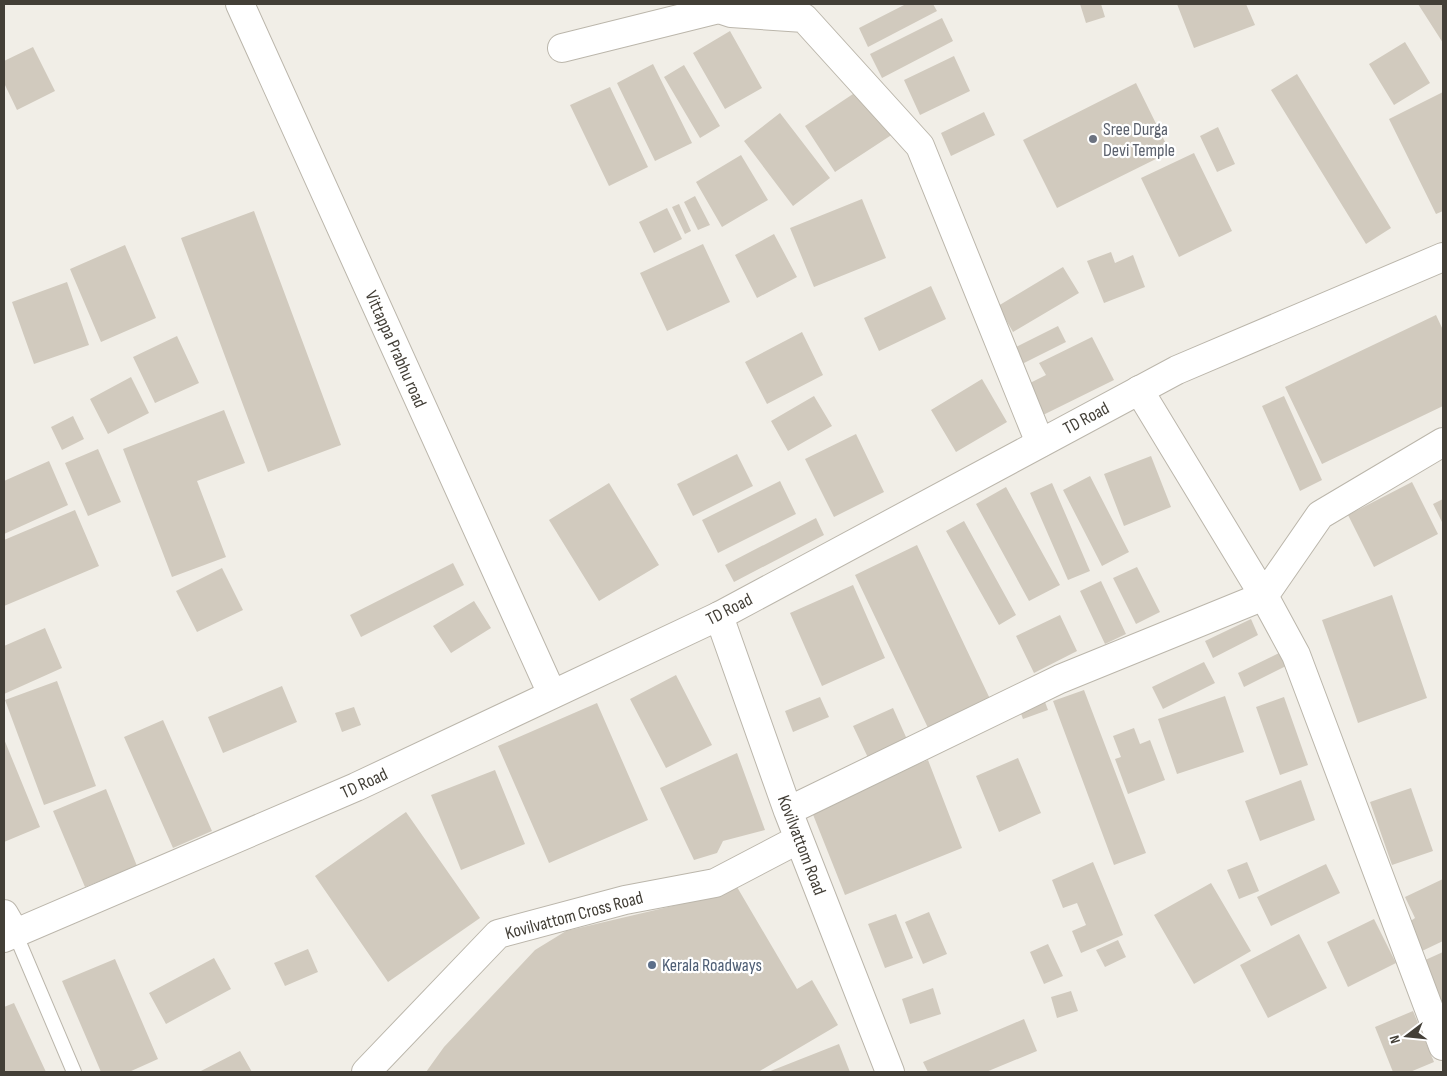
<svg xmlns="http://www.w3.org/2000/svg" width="1447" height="1076" viewBox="0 0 1447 1076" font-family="'Sofia Sans Condensed',sans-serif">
<rect width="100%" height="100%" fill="#f1eee7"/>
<path fill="#d1cabe" d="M 906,4 L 933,4 L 937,11 L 868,47 L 859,28 Z
M 1080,4 L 1101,4 L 1105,17 L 1086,23 Z
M 1177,4 L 1246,4 L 1255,25 L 1194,48 Z
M 1418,4 L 1443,4 L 1443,43 Z
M 942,18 L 953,41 L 882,78 L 870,54 Z
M 730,31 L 762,88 L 725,109 L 693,53 Z
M 1405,42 L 1430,83 L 1394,105 L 1369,64 Z
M 33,47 L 55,91 L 17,110 L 4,83 L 4,61 Z
M 954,56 L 970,91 L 920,115 L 904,80 Z
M 653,64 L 692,143 L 655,161 L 617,83 Z
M 684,65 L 720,126 L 700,138 L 664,77 Z
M 1297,74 L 1391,228 L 1366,244 L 1271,90 Z
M 1136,83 L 1170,152 L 1057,208 L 1023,140 Z
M 610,87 L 648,167 L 609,186 L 570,105 Z
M 862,88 L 893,134 L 835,172 L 805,126 Z
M 1443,92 L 1443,211 L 1436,214 L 1389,119 Z
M 984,112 L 995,135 L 951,156 L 941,133 Z
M 780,113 L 830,178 L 793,206 L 744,141 Z
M 1218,127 L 1235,164 L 1217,172 L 1200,136 Z
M 1194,153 L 1232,231 L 1179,257 L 1141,178 Z
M 741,155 L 768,200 L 722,227 L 696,182 Z
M 695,196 L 710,225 L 698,230 L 684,202 Z
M 862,199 L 886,258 L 814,287 L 790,228 Z
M 679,204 L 691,231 L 685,234 L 672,207 Z
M 667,208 L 682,239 L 654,253 L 639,222 Z
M 254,211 L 341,445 L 268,472 L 181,238 Z
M 774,234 L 797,277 L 757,298 L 735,255 Z
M 703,244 L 730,302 L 667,331 L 640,273 Z
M 125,245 L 156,318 L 101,342 L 70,269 Z
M 1111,252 L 1115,263 L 1133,255 L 1145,287 L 1104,303 L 1087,261 Z
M 1063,267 L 1079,293 L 1013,332 L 998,306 Z
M 67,282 L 89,345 L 34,364 L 12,302 Z
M 931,286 L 946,319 L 879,351 L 864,318 Z
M 1436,315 L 1443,330 L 1443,406 L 1322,464 L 1285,387 Z
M 1058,326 L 1066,342 L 1022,364 L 1014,348 Z
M 802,332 L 823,375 L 767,404 L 745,362 Z
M 177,336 L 199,383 L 155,403 L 133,357 Z
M 1092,337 L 1114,380 L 1043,415 L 1028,384 L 1046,375 L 1039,363 Z
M 131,377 L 149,413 L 108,434 L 90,399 Z
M 982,379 L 1007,422 L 956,452 L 931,410 Z
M 814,396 L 832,426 L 788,451 L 771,421 Z
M 1284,396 L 1322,480 L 1300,491 L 1262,406 Z
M 224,410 L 245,463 L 197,481 L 226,557 L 172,577 L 123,449 Z
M 73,416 L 84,439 L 62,450 L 51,427 Z
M 856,434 L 884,492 L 834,517 L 805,459 Z
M 98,449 L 121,502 L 88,516 L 65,463 Z
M 737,454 L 753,486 L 693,516 L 677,484 Z
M 1151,456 L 1171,507 L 1124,526 L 1104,474 Z
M 49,461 L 68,505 L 4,534 L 4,481 Z
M 1090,476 L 1129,552 L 1102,566 L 1063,490 Z
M 780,481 L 796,514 L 718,553 L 702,520 Z
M 1412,482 L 1438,534 L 1374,567 L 1348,515 Z
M 609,483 L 659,565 L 599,601 L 549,520 Z
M 1052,483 L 1090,571 L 1068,580 L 1030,493 Z
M 1006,487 L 1060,585 L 1029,601 L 976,504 Z
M 1443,499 L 1443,524 L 1433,504 Z
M 75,510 L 99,566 L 4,606 L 4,540 Z
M 816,518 L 824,535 L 734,582 L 725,565 Z
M 964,521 L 1016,615 L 999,625 L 946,531 Z
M 917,545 L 991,701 L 929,730 L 855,575 Z
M 453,563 L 464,585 L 361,637 L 350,615 Z
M 1137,567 L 1160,612 L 1136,624 L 1113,578 Z
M 222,568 L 243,610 L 197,632 L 176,591 Z
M 1101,581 L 1126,634 L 1105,644 L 1080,591 Z
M 853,585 L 885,658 L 822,686 L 790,613 Z
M 1392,595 L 1427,698 L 1358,723 L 1322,620 Z
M 474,601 L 491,628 L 451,653 L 433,626 Z
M 1060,615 L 1077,651 L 1034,673 L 1016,636 Z
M 1251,619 L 1258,635 L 1213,658 L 1205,641 Z
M 45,628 L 62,668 L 4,694 L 4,646 Z
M 1279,653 L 1286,666 L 1244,687 L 1238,673 Z
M 1204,662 L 1215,683 L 1163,709 L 1152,687 Z
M 676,675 L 712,745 L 666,768 L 630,699 Z
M 57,681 L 96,786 L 44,805 L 5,700 Z
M 282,686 L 297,722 L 223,753 L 208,717 Z
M 1084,690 L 1146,853 L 1114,865 L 1053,701 Z
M 1042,694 L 1048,710 L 1023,719 L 1017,703 Z
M 1225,696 L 1244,752 L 1177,774 L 1158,719 Z
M 820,697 L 829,717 L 793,732 L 785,711 Z
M 1284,697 L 1308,765 L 1280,775 L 1256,707 Z
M 597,703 L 648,820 L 549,863 L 498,746 Z
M 354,707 L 361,725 L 342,732 L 335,713 Z
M 893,708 L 910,746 L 871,764 L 853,726 Z
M 163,720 L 212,831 L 173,848 L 124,737 Z
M 1134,728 L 1140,744 L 1150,740 L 1165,780 L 1128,794 L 1115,759 L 1121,757 L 1113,736 Z
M 4,739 L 40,827 L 4,842 Z
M 737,753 L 765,830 L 723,841 L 717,853 L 694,860 L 660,788 Z
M 1018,758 L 1041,813 L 999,832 L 976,776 Z
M 928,760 L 962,848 L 845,895 L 810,807 Z
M 495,770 L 525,844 L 461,870 L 431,795 Z
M 1301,780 L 1315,820 L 1260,841 L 1245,801 Z
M 1411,788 L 1433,851 L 1392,865 L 1370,802 Z
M 106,789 L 137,866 L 85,887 L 53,811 Z
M 406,812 L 480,918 L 388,982 L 315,876 Z
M 1093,862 L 1123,935 L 1081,953 L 1072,931 L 1086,925 L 1077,903 L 1063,908 L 1052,880 Z
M 1247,862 L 1259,891 L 1239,899 L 1227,870 Z
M 1326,864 L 1340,893 L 1271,926 L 1257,897 Z
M 1443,879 L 1443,941 L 1422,951 L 1409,922 L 1415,918 L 1405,897 Z
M 1211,883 L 1251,951 L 1194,984 L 1154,915 Z
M 737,887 L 797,989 L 812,980 L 838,1025 L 758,1072 L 426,1072 L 444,1047 L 535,950 L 566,931 L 698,900 Z
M 929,912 L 947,954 L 923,964 L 905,922 Z
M 896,914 L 913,958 L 885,968 L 868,924 Z
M 1374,919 L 1396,963 L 1348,987 L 1327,942 Z
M 1299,934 L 1327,988 L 1268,1018 L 1240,965 Z
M 1118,940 L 1126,957 L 1105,967 L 1096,950 Z
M 1048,944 L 1063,976 L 1044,984 L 1030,952 Z
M 308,949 L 318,972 L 285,986 L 274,963 Z
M 1443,952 L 1443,1008 L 1423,961 Z
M 214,958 L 231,989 L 166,1024 L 149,993 Z
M 115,959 L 158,1059 L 129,1072 L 101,1072 L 62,981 Z
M 933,988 L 941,1014 L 910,1024 L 902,999 Z
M 1071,991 L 1078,1011 L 1057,1018 L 1051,997 Z
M 14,1003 L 46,1072 L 4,1072 L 4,1007 Z
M 1413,1011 L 1434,1062 L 1410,1072 L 1393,1072 L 1375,1027 Z
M 1024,1019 L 1037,1051 L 986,1072 L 928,1072 L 923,1062 Z
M 839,1044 L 850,1072 L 768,1072 Z
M 240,1051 L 252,1072 L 199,1072 Z"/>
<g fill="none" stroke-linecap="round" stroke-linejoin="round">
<defs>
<path id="service" d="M 15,933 L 74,1072"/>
<path id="minor" d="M 240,4 L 552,694
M 562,48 L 719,9 L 731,13 L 804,18 L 920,146 L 1040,443
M 1139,390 L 1264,596 L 1296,655 L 1443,1046
M 719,616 L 788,811 L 890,1072
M 788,811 L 1060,679 L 1264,596 L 1320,515 L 1443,442
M 4,914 L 15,933
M 366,1072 L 498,934 L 625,900 L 715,883 L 799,839"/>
<path id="tertiary" d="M 4,938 L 356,787 L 719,616 L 1177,370 L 1443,257"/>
</defs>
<use href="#service" stroke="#bbb6ab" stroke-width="16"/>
<use href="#minor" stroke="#bbb6ab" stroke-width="30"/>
<use href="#tertiary" stroke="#bbb6ab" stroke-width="30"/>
<use href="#service" stroke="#fff" stroke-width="14"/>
<use href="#minor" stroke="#fff" stroke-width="28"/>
<use href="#tertiary" stroke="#fff" stroke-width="28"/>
</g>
<circle fill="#6b7280" stroke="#fff" stroke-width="2" cx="1093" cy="139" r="5"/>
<circle fill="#5c6f8a" stroke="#fff" stroke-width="2" cx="652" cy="965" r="5"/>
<g text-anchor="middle" stroke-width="4.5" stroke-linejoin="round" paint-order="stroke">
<g font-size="18" fill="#5b616d" stroke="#fff" text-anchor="start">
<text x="1103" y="135">Sree Durga<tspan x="1103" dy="21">Devi Temple</tspan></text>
</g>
<g font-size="18" fill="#433f37" stroke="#fff">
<text transform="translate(396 349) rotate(66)" y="6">Vittappa Prabhu road</text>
<text transform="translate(1086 418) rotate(-28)" y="6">TD Road</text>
<text transform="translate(729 609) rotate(-27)" y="6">TD Road</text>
<text transform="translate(364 783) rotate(-25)" y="6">TD Road</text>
<text transform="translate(802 845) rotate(69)" y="6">Kovilvattom Road</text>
<text transform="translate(574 915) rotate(-15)" y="6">Kovilvattom Cross Road</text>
</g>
<g font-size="18" fill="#4e5e75" stroke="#fff" text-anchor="start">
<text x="662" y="971">Kerala Roadways</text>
</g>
</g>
<rect width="1447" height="1076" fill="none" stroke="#433f37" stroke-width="10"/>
<g transform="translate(1407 1036) rotate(254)" stroke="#ffffff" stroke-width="4" paint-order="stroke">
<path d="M0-4L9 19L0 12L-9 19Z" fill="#433f37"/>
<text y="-8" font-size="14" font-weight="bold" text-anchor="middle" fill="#433f37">N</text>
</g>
</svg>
